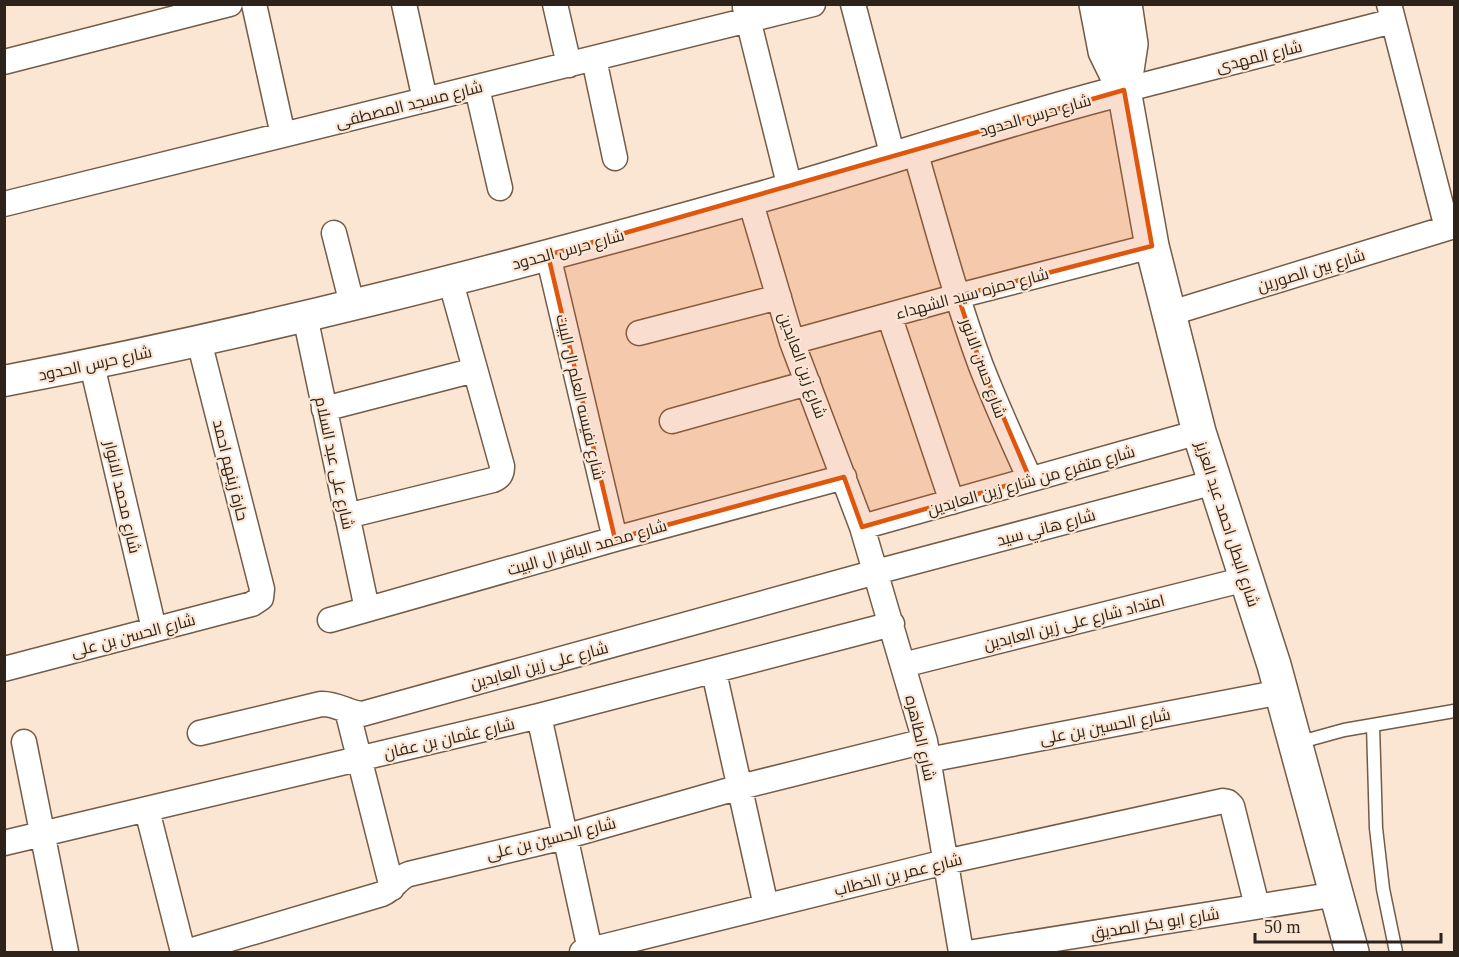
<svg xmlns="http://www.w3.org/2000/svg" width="1459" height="957" viewBox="0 0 1459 957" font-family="'Times New Roman',Cairo,serif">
<rect width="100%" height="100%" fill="#fbe6d4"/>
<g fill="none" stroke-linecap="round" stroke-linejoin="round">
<defs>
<path id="service" d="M 1373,725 L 1376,828 L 1383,889 L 1396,952
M 1297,743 L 1344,730 L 1454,711"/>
<path id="minor" d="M 254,4 L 283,135
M 404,4 L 425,100
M 555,4 L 569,65
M 853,4 L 893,157
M 1389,4 L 1447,228
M 745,7 L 790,188
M 594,59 L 615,158
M 4,62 L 230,4
M 477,88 L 500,188
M 1124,90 L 1393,21
M 915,151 C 936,223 955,296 981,366 C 996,404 1013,442 1030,479
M 750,200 L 792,342 L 862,527 L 925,741 L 961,952
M 4,204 L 813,4
M 334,233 L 352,304
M 548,255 L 615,539
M 1168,314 L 1454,226
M 889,315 L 952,502
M 305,316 L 367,609
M 639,333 L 779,297
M 792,342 L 958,296 L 1152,246
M 92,365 L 154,629
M 324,409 L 475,370
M 672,421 L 808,383
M 347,516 L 493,480 C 500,477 502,474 502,466 L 450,279
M 862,527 L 1199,432
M 330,620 L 615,539 L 844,477
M 903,665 L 1246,579
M 4,669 L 252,604 L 261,598 L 262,589 L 199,341
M 714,672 L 766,906
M 347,710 L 392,888
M 539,716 L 590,950
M 200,733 L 321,704 C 336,703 348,713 362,714 L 876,572 L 1215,482
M 24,742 L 66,952
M 928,760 L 1281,692
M 147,810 L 183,952
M 4,843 L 539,716 L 892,624
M 186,952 L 382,894 C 394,889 397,878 409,874 L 564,837 L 740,787 L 925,741
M 582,952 L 945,862 L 1223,801 L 1228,802 L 1232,806 L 1257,906
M 974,952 L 1337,894"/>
<path id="tertiary" d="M 4,381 C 256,333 504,269 750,200 C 875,165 998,122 1124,90"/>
<path id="secondary" d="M 1096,4 L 1105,51 L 1124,90 L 1152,246 L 1199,432 L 1274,665 L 1352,952
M 1124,90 L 1131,44 L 1125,4"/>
</defs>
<use href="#service" stroke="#725c48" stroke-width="15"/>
<use href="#minor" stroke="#725c48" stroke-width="27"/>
<use href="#tertiary" stroke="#725c48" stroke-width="33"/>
<use href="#secondary" stroke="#725c48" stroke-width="36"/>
<use href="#service" stroke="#fff" stroke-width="12"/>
<use href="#minor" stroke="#fff" stroke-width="24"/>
<use href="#tertiary" stroke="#fff" stroke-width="30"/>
<use href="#secondary" stroke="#fff" stroke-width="33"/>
</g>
<path fill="#df560d" fill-opacity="0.2" stroke="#df560d" stroke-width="4.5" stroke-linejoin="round" d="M 1124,90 L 1152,246 L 958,296 L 981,365 L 1030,479 L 862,527 L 844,477 L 615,539 L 548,255 Z"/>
<g text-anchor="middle" stroke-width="4.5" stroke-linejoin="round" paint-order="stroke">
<g font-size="16" fill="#2d231b" stroke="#fbe6d4">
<text transform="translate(1259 56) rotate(-14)" y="6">شارع المهدى</text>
<text transform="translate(409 104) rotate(-14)" y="6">شارع مسجد المصطفى</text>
<text transform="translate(1035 115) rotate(-16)" y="6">شارع حرس الحدود</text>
<text transform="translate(568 249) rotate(-15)" y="6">شارع حرس الحدود</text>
<text transform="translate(1311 270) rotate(-17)" y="6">شارع بين الصورين</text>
<text transform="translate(972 293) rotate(-15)" y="6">شارع حمزه سيد الشهداء</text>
<text transform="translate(95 363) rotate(-12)" y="6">شارع حرس الحدود</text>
<text transform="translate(803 365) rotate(70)" y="6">شارع زين العابدين</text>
<text transform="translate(984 368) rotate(70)" y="6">شارع حسن الانور</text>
<text transform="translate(581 397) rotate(77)" y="6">شارع نفيسه العلم ال البيت</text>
<text transform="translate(335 463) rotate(78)" y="6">شارع على عبد السلام</text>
<text transform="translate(231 470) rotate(76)" y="6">حارة زينهم احمد</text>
<text transform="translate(1031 480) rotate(-16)" y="6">شارع متفرع من شارع زين العابدين</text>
<text transform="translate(123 497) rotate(77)" y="6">شارع محمد الانوار</text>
<text transform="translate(1228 524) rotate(72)" y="6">شارع البطل احمد عبد العزيز</text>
<text transform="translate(1046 527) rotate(-15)" y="6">شارع هاني سيد</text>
<text transform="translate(587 547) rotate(-16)" y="6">شارع محمد الباقر ال البيت</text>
<text transform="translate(1074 622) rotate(-14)" y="6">امتداد شارع على زين العابدين</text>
<text transform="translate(133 635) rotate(-15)" y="6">شارع الحسن بن على</text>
<text transform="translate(539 665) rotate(-15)" y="6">شارع على زين العابدين</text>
<text transform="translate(1105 726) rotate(-11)" y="6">شارع الحسين بن على</text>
<text transform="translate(449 738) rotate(-13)" y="6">شارع عثمان بن عفان</text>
<text transform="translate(921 738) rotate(77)" y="6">شارع الطاهره</text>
<text transform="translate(551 838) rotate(-14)" y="6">شارع الحسين بن على</text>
<text transform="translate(898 874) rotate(-14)" y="6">شارع عمر بن الخطاب</text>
<text transform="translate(1155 923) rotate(-9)" y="6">شارع ابو بكر الصديق</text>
</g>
</g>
<rect width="1459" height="957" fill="none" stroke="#2d231b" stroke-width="12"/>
<path d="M1255 933v9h186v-9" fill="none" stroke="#2d231b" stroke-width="3"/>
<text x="1264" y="933" font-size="18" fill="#2d231b" stroke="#fbe6d4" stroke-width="4.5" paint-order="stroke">50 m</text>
</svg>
